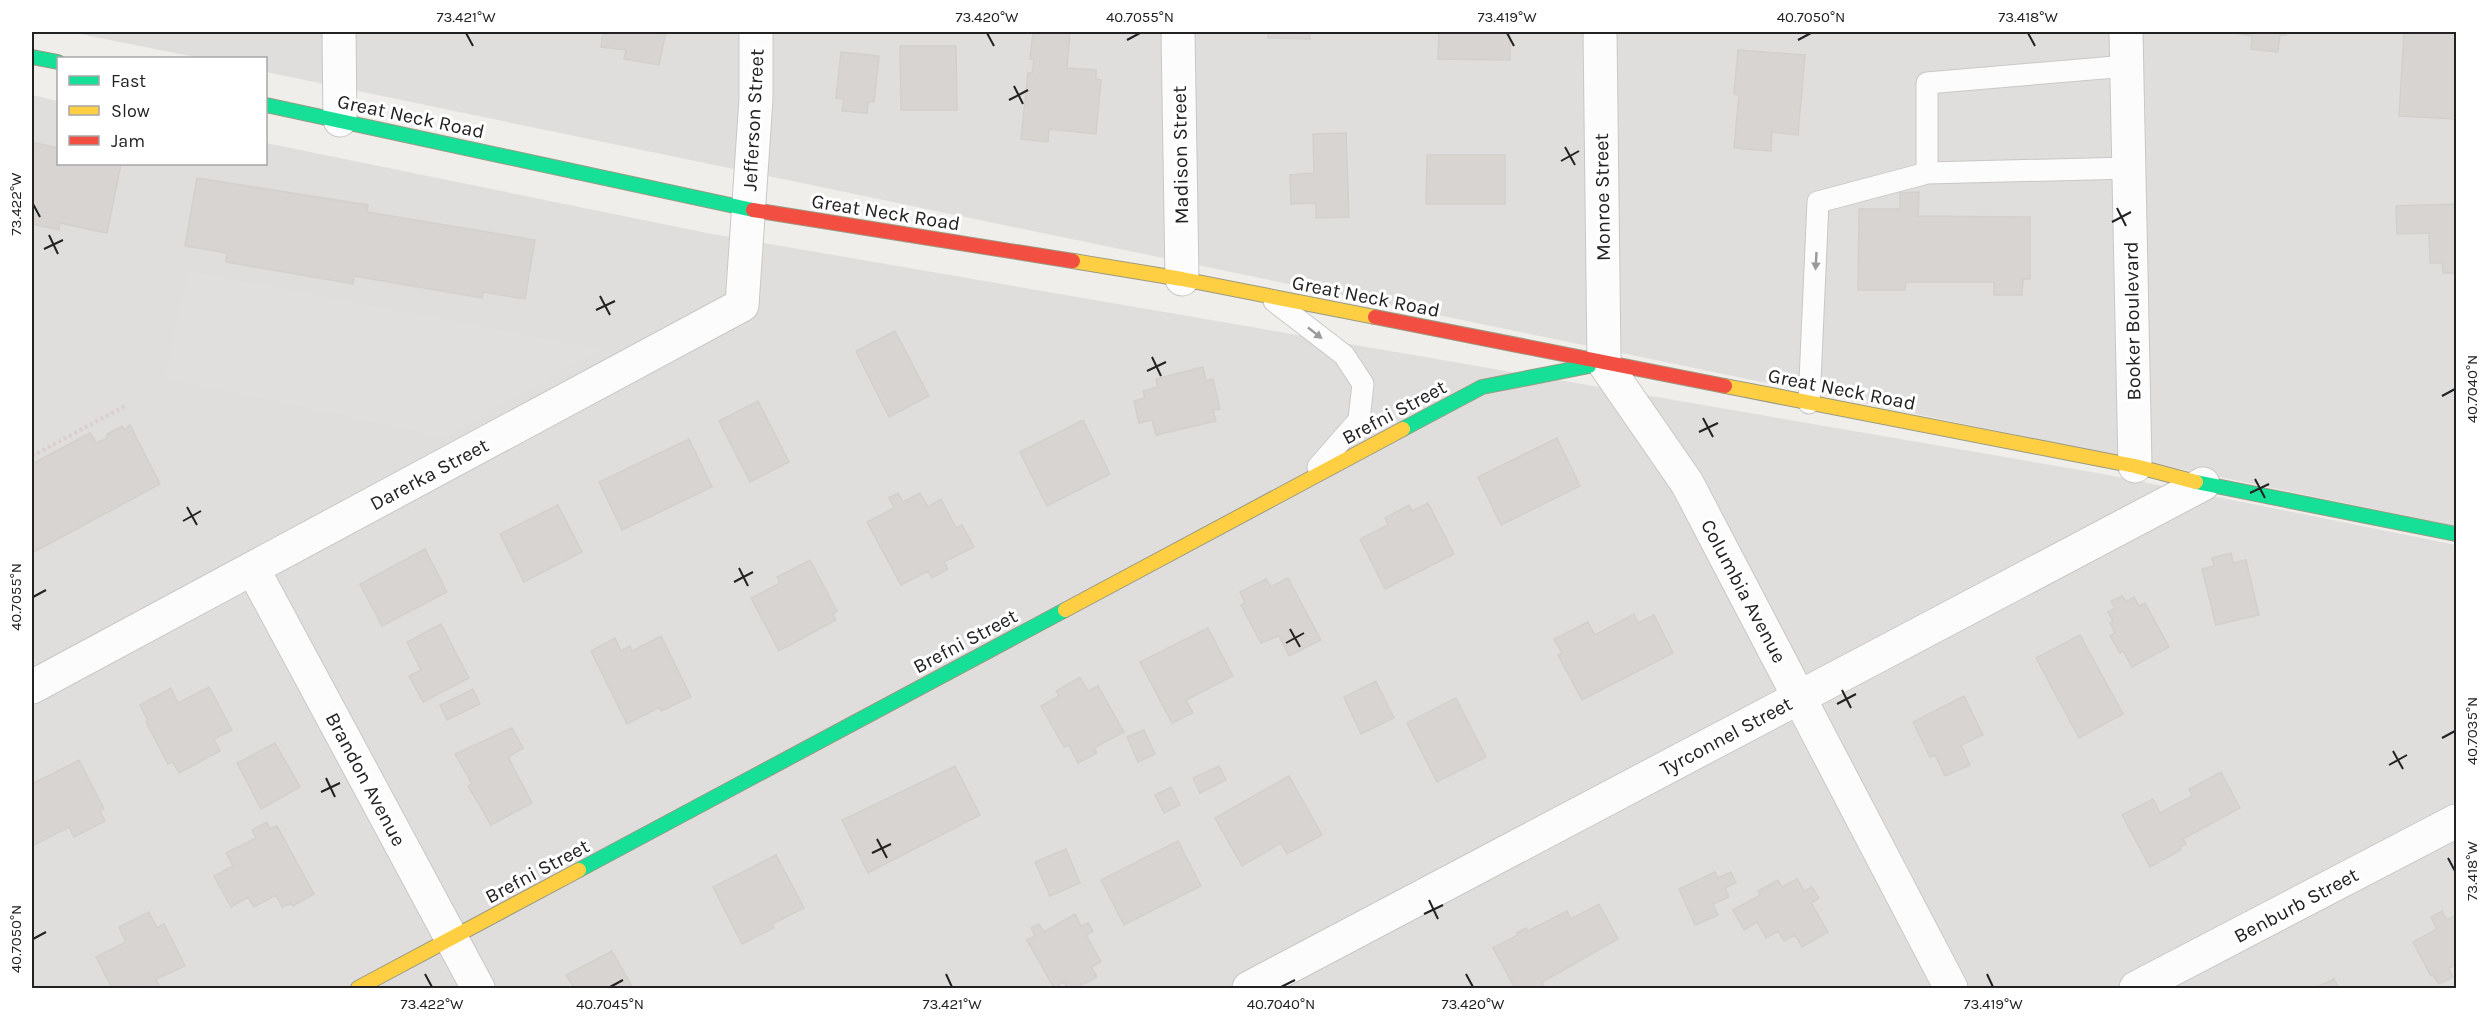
<svg xmlns="http://www.w3.org/2000/svg" width="2488" height="1020" viewBox="0 0 2488 1020" font-family="Karla,sans-serif">
<rect width="100%" height="100%" fill="#f0eeeb"/>
<path fill="#dfdedc" d="M 70,32 L 2456,32 L 2456,526 L 266,72 L 266,58 L 200,58 Z
M 32,95 L 58,101 L 58,164 L 266,164 L 266,143 L 712,234 L 2103,474 L 2456,545 L 2456,988 L 32,988 Z"/>
<path fill="#e0dfde" d="M 189,271 L 601,349 L 443,437 L 164,378 Z"/>
<path fill="#d7d4d2" stroke="#d3d0cc" stroke-width="1.5" d="M 603,32 L 666,32 L 659,65 L 624,59 L 626,50 L 601,47 Z
M 1033,32 L 1070,32 L 1067,68 L 1096,70 L 1096,79 L 1101,80 L 1096,134 L 1049,129 L 1048,142 L 1021,139 L 1028,73 L 1032,73 L 1034,60 L 1030,59 Z
M 1268,32 L 1310,32 L 1310,39 L 1268,38 Z
M 1439,32 L 1510,32 L 1510,60 L 1438,59 Z
M 2240,32 L 2286,32 L 2286,35 L 2280,35 L 2278,52 L 2251,49 L 2252,36 L 2239,34 Z
M 2404,32 L 2455,32 L 2456,119 L 2399,116 Z
M 900,46 L 956,46 L 957,110 L 901,110 Z
M 1738,50 L 1805,55 L 1798,135 L 1772,132 L 1771,151 L 1734,148 L 1739,95 L 1734,94 Z
M 841,52 L 879,56 L 874,102 L 868,102 L 867,113 L 842,111 L 844,99 L 836,98 Z
M 1346,133 L 1349,217 L 1316,218 L 1316,203 L 1291,204 L 1290,175 L 1314,173 L 1313,134 Z
M 32,142 L 58,148 L 58,164 L 121,164 L 107,233 L 60,223 L 59,230 L 32,224 Z
M 1427,155 L 1505,155 L 1505,204 L 1426,204 Z
M 197,178 L 368,205 L 367,212 L 535,240 L 525,299 L 483,292 L 482,298 L 354,276 L 353,284 L 226,262 L 227,253 L 185,246 Z
M 1919,192 L 1918,216 L 2030,217 L 2030,279 L 2023,279 L 2022,295 L 1994,295 L 1994,282 L 1906,282 L 1905,290 L 1858,290 L 1859,209 L 1900,209 L 1900,193 Z
M 2456,204 L 2456,273 L 2443,273 L 2442,263 L 2430,263 L 2429,233 L 2397,234 L 2396,206 Z
M 895,331 L 929,396 L 889,417 L 856,351 Z
M 1203,367 L 1206,381 L 1213,379 L 1220,409 L 1213,410 L 1216,421 L 1156,435 L 1152,420 L 1139,423 L 1134,401 L 1145,398 L 1143,391 L 1158,387 L 1156,379 Z
M 758,401 L 789,462 L 750,482 L 719,421 Z
M 1083,420 L 1110,474 L 1047,506 L 1020,452 Z
M 130,425 L 160,484 L 32,553 L 32,464 L 90,433 L 96,443 L 107,438 L 107,434 L 122,426 L 124,430 Z
M 1557,438 L 1580,486 L 1501,525 L 1478,477 Z
M 689,439 L 712,487 L 622,530 L 599,482 Z
M 898,493 L 903,502 L 920,493 L 928,507 L 941,499 L 956,528 L 962,525 L 974,547 L 944,562 L 948,569 L 932,578 L 928,571 L 901,585 L 867,522 L 894,508 L 889,498 Z
M 1428,503 L 1454,554 L 1385,589 L 1360,539 L 1388,525 L 1385,518 L 1409,505 L 1412,511 Z
M 558,505 L 582,552 L 524,582 L 500,534 Z
M 425,549 L 447,592 L 382,626 L 360,584 Z
M 2231,553 L 2233,563 L 2246,560 L 2259,615 L 2216,625 L 2202,569 L 2214,566 L 2212,558 Z
M 810,560 L 837,611 L 833,614 L 836,620 L 779,651 L 751,598 L 780,583 L 777,577 Z
M 1288,578 L 1321,640 L 1289,656 L 1279,636 L 1261,643 L 1241,605 L 1245,603 L 1240,592 L 1266,579 L 1271,587 Z
M 2122,596 L 2126,602 L 2134,597 L 2139,606 L 2145,603 L 2169,647 L 2132,667 L 2123,651 L 2120,653 L 2110,636 L 2115,633 L 2110,623 L 2113,621 L 2108,612 L 2115,608 L 2111,601 Z
M 1634,614 L 1638,623 L 1654,615 L 1673,653 L 1582,700 L 1558,655 L 1562,653 L 1554,639 L 1588,622 L 1595,635 Z
M 441,624 L 469,678 L 423,702 L 409,676 L 421,670 L 407,642 Z
M 1208,628 L 1233,676 L 1186,700 L 1193,713 L 1172,723 L 1140,662 Z
M 2080,635 L 2123,714 L 2079,738 L 2036,658 Z
M 661,636 L 691,697 L 661,711 L 660,707 L 627,724 L 591,651 L 615,638 L 621,651 L 630,646 L 632,651 Z
M 1080,677 L 1088,691 L 1098,686 L 1124,732 L 1094,748 L 1097,753 L 1078,763 L 1069,745 L 1064,747 L 1041,706 L 1059,696 L 1056,691 Z
M 1376,681 L 1394,718 L 1361,734 L 1344,697 Z
M 209,687 L 232,730 L 214,739 L 220,751 L 179,773 L 173,762 L 168,764 L 146,722 L 148,721 L 140,705 L 171,688 L 178,703 Z
M 473,689 L 480,704 L 447,720 L 440,705 Z
M 1964,696 L 1983,735 L 1961,745 L 1970,765 L 1945,776 L 1935,755 L 1930,757 L 1913,722 Z
M 1456,698 L 1486,757 L 1437,782 L 1407,723 Z
M 512,728 L 523,748 L 508,757 L 532,803 L 491,825 L 468,786 L 472,784 L 455,754 Z
M 1144,730 L 1155,754 L 1138,762 L 1127,737 Z
M 275,743 L 300,787 L 261,809 L 237,763 Z
M 79,760 L 104,809 L 100,811 L 105,821 L 74,837 L 69,827 L 32,846 L 32,784 Z
M 955,766 L 980,815 L 868,873 L 842,820 Z
M 1219,766 L 1226,780 L 1200,793 L 1193,778 Z
M 2221,772 L 2240,808 L 2183,839 L 2186,844 L 2180,847 L 2181,850 L 2150,867 L 2122,815 L 2153,799 L 2160,813 L 2192,796 L 2189,789 Z
M 1289,776 L 1322,835 L 1287,854 L 1281,843 L 1242,866 L 1215,818 Z
M 1171,787 L 1180,805 L 1164,813 L 1155,795 Z
M 267,822 L 270,829 L 277,826 L 314,894 L 293,906 L 291,903 L 282,907 L 276,895 L 254,907 L 248,897 L 231,907 L 214,876 L 233,866 L 226,853 L 256,838 L 252,830 Z
M 1178,841 L 1201,886 L 1124,925 L 1101,880 Z
M 1066,849 L 1080,883 L 1050,896 L 1035,862 Z
M 776,855 L 804,908 L 772,924 L 774,928 L 742,944 L 713,887 Z
M 1715,872 L 1718,878 L 1731,872 L 1736,883 L 1725,888 L 1729,897 L 1713,904 L 1718,915 L 1695,925 L 1679,889 Z
M 1797,879 L 1804,891 L 1812,887 L 1819,898 L 1811,903 L 1828,932 L 1802,947 L 1795,935 L 1784,941 L 1778,931 L 1766,938 L 1757,922 L 1744,930 L 1733,910 L 1760,895 L 1758,891 L 1778,880 L 1782,887 Z
M 1599,904 L 1618,939 L 1542,982 L 1545,988 L 1515,988 L 1493,948 L 1518,935 L 1516,933 L 1526,928 L 1528,931 L 1567,911 L 1571,919 Z
M 2442,911 L 2447,920 L 2456,915 L 2456,964 L 2449,969 L 2453,977 L 2439,984 L 2433,975 L 2431,976 L 2413,942 L 2437,929 L 2431,917 Z
M 149,912 L 157,928 L 164,924 L 185,966 L 156,979 L 159,985 L 153,988 L 145,988 L 144,986 L 140,988 L 112,988 L 96,957 L 126,942 L 119,927 Z
M 1075,914 L 1081,926 L 1088,923 L 1093,931 L 1086,935 L 1101,962 L 1091,967 L 1097,977 L 1076,988 L 1068,988 L 1064,982 L 1054,988 L 1027,940 L 1035,936 L 1031,928 L 1039,924 L 1044,932 Z
M 612,951 L 633,988 L 574,988 L 566,975 Z
M 2334,979 L 2339,988 L 2315,988 Z"/>
<g fill="none" stroke-linecap="round" stroke-linejoin="round">
<defs>
<path id="lane" d="M 2127,66 L 1927,83 L 1927,173 L 2129,168
M 1274,301 L 1344,355 L 1363,384 L 1359,420 L 1318,467
M 1809,403 L 1818,202 L 1927,173"/>
<path id="street" d="M 339,32 L 340,120
M 1178,32 L 1182,279
M 1600,32 L 1604,363 L 1687,483 L 1951,988
M 2126,32 L 2135,466
M 253,569 L 478,988
M 32,687 L 742,305 L 756,99 L 756,32
M 1249,988 L 2203,484
M 2136,988 L 2456,821"/>
<path id="fast" d="M 32,57 L 58,62
M 266,105 L 753,210
M 1403,429 L 1482,387 L 1589,366
M 2196,482 L 2456,534
M 579,870 L 1065,610"/>
<path id="slow" d="M 1073,261 L 1182,279 L 1375,317
M 1725,386 L 2135,466 L 2196,482
M 1065,610 L 1403,429
M 358,988 L 579,870"/>
<path id="jam" d="M 753,210 L 1073,261
M 1375,317 L 1725,386"/>
</defs>
<use href="#lane" stroke="#c9c8c7" stroke-width="23"/>
<use href="#street" stroke="#c9c8c7" stroke-width="35"/>
<use href="#fast" stroke="#999a82" stroke-width="16"/>
<use href="#slow" stroke="#999a82" stroke-width="16"/>
<use href="#jam" stroke="#999a82" stroke-width="16"/>
<path stroke="#dccecd" stroke-width="4" stroke-dasharray="3 3" stroke-linecap="butt" d="M 32,456 L 127,405"/>
<use href="#lane" stroke="#fdfcfc" stroke-width="21"/>
<use href="#street" stroke="#fdfcfc" stroke-width="33"/>
<use href="#fast" stroke="#16e098" stroke-width="14"/>
<use href="#slow" stroke="#ffcf43" stroke-width="14"/>
<use href="#jam" stroke="#f24e42" stroke-width="14"/>
</g>
<defs><path id="oneway-solid" d="M-6-.8H1V-3.2L6.5 0L1 3.2V.8H-6Z" transform="scale(1.5)"/></defs>
<g fill="#9a9a9a">
<use href="#oneway-solid" transform="translate(1816 261) rotate(93)"/>
<use href="#oneway-solid" transform="translate(1315 333) rotate(38)"/>
</g>
<path fill="none" stroke="#222" stroke-width="2" d="M 466,33 L 473,46M 987,33 L 994,46M 1507,33 L 1514,46M 2028,33 L 2035,46M 1127,40 L 1140,33M 1798,40 L 1811,33M 1014,86 L 1023,104M 1009,100 L 1028,90M 1565,147 L 1575,165M 1561,161 L 1579,151M 33,204 L 40,217M 2117,208 L 2126,226M 2112,222 L 2131,212M 49,235 L 58,254M 44,249 L 63,240M 600,296 L 610,315M 596,310 L 615,301M 1152,357 L 1161,376M 1147,371 L 1166,362M 2442,396 L 2455,389M 1703,418 L 1713,437M 1699,432 L 1718,423M 2255,479 L 2265,498M 2250,493 L 2269,484M 187,507 L 197,525M 183,521 L 201,511M 739,568 L 748,586M 734,582 L 753,572M 33,597 L 46,590M 1290,629 L 1300,647M 1286,643 L 1304,633M 1842,690 L 1851,708M 1837,704 L 1856,694M 2442,738 L 2455,731M 2393,751 L 2403,769M 2389,765 L 2407,755M 326,778 L 335,797M 321,792 L 340,783M 877,839 L 887,858M 872,853 L 891,844M 2448,858 L 2455,871M 1429,900 L 1438,919M 1424,914 L 1443,905M 33,939 L 46,932M 425,974 L 432,987M 946,974 L 952,987M 1466,974 L 1473,987M 1987,974 L 1993,987M 610,987 L 623,980M 1281,987 L 1295,980"/>
<g text-anchor="middle" stroke-width="6" stroke-linejoin="round" paint-order="stroke">
<g font-size="20" fill="#222" stroke="#fff">
<text transform="translate(411 116) rotate(12)" y="7">Great Neck Road</text>
<text transform="translate(753 120) rotate(-87)" y="7">Jefferson Street</text>
<text transform="translate(1180 155) rotate(-91)" y="7">Madison Street</text>
<text transform="translate(1602 197) rotate(-91)" y="7">Monroe Street</text>
<text transform="translate(886 212) rotate(9)" y="7">Great Neck Road</text>
<text transform="translate(1366 296) rotate(11)" y="7">Great Neck Road</text>
<text transform="translate(2132 321) rotate(-91)" y="7">Booker Boulevard</text>
<text transform="translate(1842 389) rotate(11)" y="7">Great Neck Road</text>
<text transform="translate(1394 412) rotate(-28)" y="7">Brefni Street</text>
<text transform="translate(429 474) rotate(-28)" y="7">Darerka Street</text>
<text transform="translate(1744 591) rotate(62)" y="7">Columbia Avenue</text>
<text transform="translate(965 641) rotate(-28)" y="7">Brefni Street</text>
<text transform="translate(1726 736) rotate(-28)" y="7">Tyrconnel Street</text>
<text transform="translate(366 779) rotate(62)" y="7">Brandon Avenue</text>
<text transform="translate(537 871) rotate(-28)" y="7">Brefni Street</text>
<text transform="translate(2296 905) rotate(-28)" y="7">Benburb Street</text>
</g>
</g>
<rect width="2488" height="1020" fill="none" stroke="#ffffff" stroke-width="66"/>
<rect x="57" y="57" width="210" height="108" fill="#ffffff" stroke="#a7a7a7" stroke-width="1.5"/>
<rect x="69" y="76" width="30" height="9" fill="#16e098" stroke="#a7a7a7" stroke-width="1.5"/>
<text x="111" y="87" font-size="18" fill="#222222">Fast</text>
<rect x="69" y="106" width="30" height="9" fill="#ffcf43" stroke="#a7a7a7" stroke-width="1.5"/>
<text x="111" y="117" font-size="18" fill="#222222">Slow</text>
<rect x="69" y="136" width="30" height="9" fill="#f24e42" stroke="#a7a7a7" stroke-width="1.5"/>
<text x="111" y="147" font-size="18" fill="#222222">Jam</text>
<rect x="33" y="33" width="2422" height="954" fill="none" stroke="#222" stroke-width="2"/>
<g font-size="15" text-anchor="middle" fill="#222">
<text x="466" y="22">73.421°W</text>
<text x="987" y="22">73.420°W</text>
<text x="1140" y="22">40.7055°N</text>
<text x="1507" y="22">73.419°W</text>
<text x="1811" y="22">40.7050°N</text>
<text x="2028" y="22">73.418°W</text>
<text transform="translate(16 204) rotate(-90)" y="5">73.422°W</text>
<text transform="translate(2472 389) rotate(-90)" y="5">40.7040°N</text>
<text transform="translate(16 597) rotate(-90)" y="5">40.7055°N</text>
<text transform="translate(2472 731) rotate(-90)" y="5">40.7035°N</text>
<text transform="translate(2472 871) rotate(-90)" y="5">73.418°W</text>
<text transform="translate(16 939) rotate(-90)" y="5">40.7050°N</text>
<text x="432" y="1009">73.422°W</text>
<text x="610" y="1009">40.7045°N</text>
<text x="952" y="1009">73.421°W</text>
<text x="1281" y="1009">40.7040°N</text>
<text x="1473" y="1009">73.420°W</text>
<text x="1993" y="1009">73.419°W</text>
</g>
</svg>
